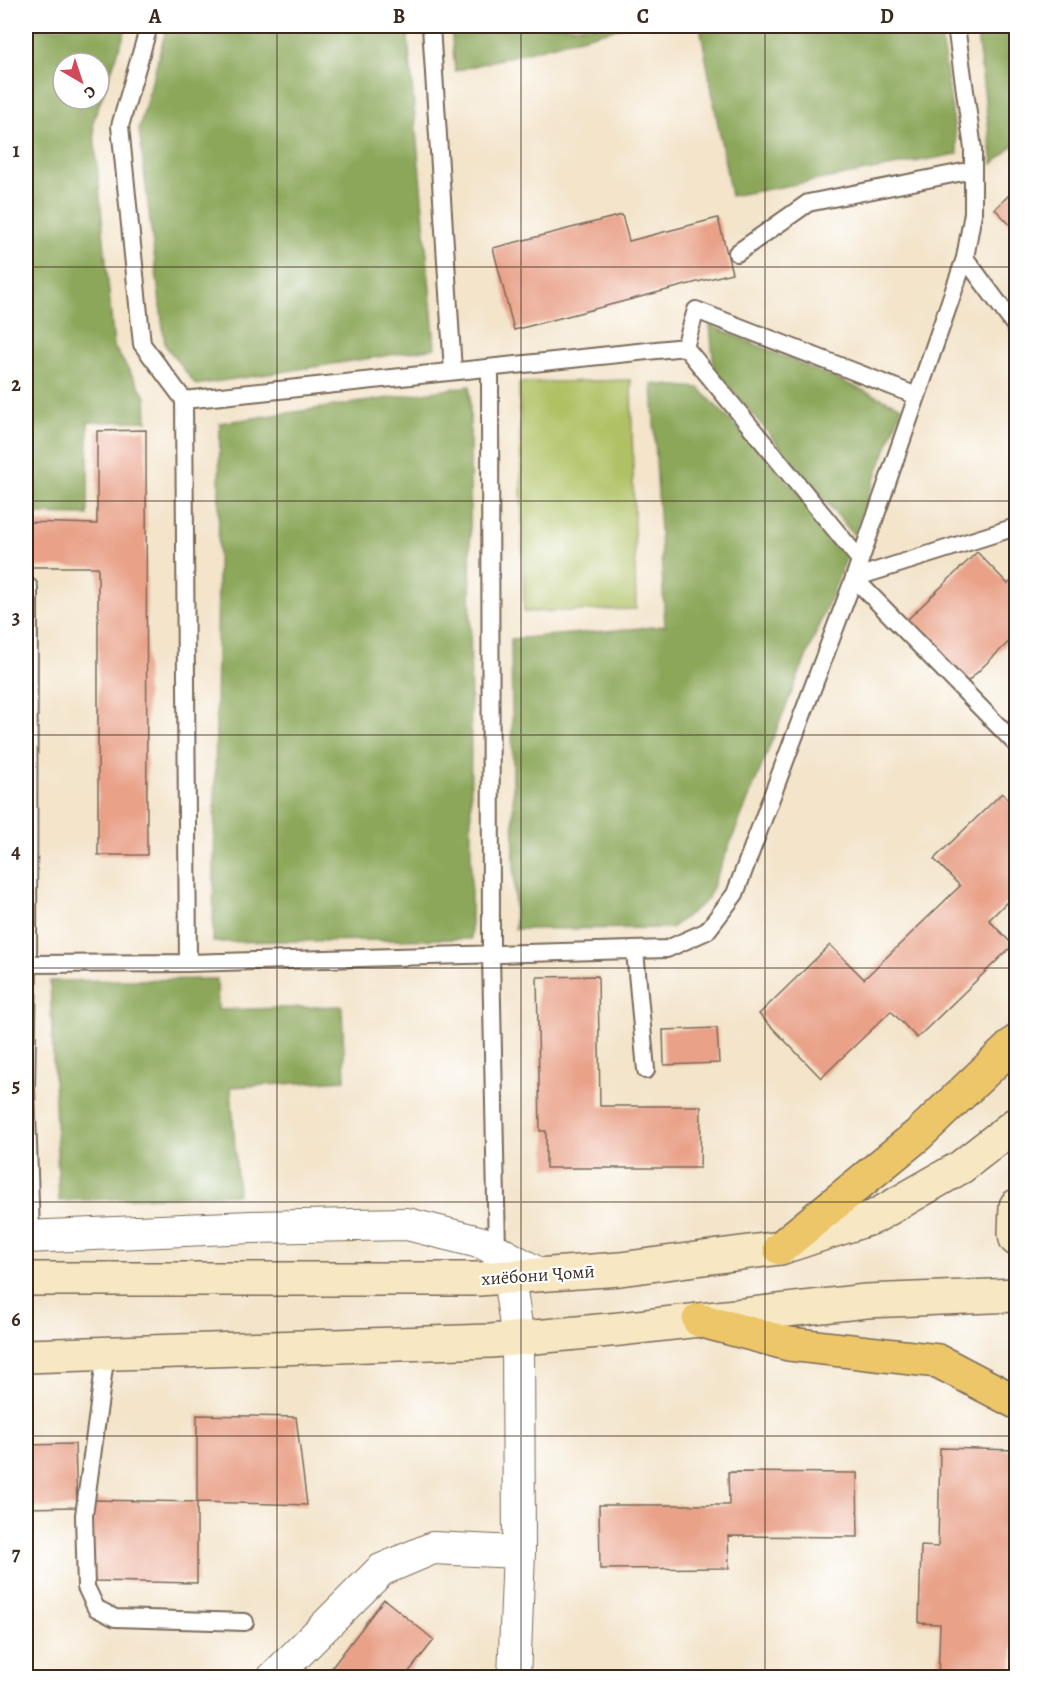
<svg xmlns="http://www.w3.org/2000/svg" width="1042" height="1703" viewBox="0 0 1042 1703" font-family="Alegreya,serif">
<rect width="100%" height="100%" fill="#fff"/>
<filter id="ink" filterUnits="userSpaceOnUse"><feTurbulence type="fractalNoise" baseFrequency=".0167" numOctaves="2"/><feDisplacementMap in="SourceGraphic" scale="12" xChannelSelector="R" yChannelSelector="G"/><feConvolveMatrix kernelMatrix="1 2 1 2 8 2 1 2 1" color-interpolation-filters="sRGB"/></filter>
<filter id="wash" filterUnits="userSpaceOnUse"><feTurbulence type="fractalNoise" baseFrequency=".008" numOctaves="4" result="noise"/><feDisplacementMap in="SourceGraphic" scale="24" xChannelSelector="R" yChannelSelector="G"/><feGaussianBlur stdDeviation="1.35" result="paint"/><feColorMatrix in="noise" values="0 0 0 0 0 0 0 0 0 0 0 0 0 0 0 0 0 1.4 0 .05"/><feComposite in="paint" operator="in"/></filter>
<g filter="url(#wash)">
<rect width="100%" height="100%" fill="#f3e4ca"/>
<path fill="#b0c165" stroke="#767642" stroke-width="1.5" d="M 631,380 L 636,609 L 524,612 L 519,383 Z"/>
<path fill="#8ca75a" stroke="#64683c" stroke-width="1.5" fill-rule="evenodd" d="M 78,26 L 127,26 L 93,122 L 114,347 L 146,397 L 147,421 L 88,422 L 88,515 L 26,514 L 26,30 ZM 63,63 L 99,63 L 99,99 L 63,99 Z
M 167,26 L 407,26 L 435,348 L 196,385 L 165,345 L 139,129 Z
M 451,26 L 626,26 L 455,71 Z
M 700,26 L 940,26 L 958,154 L 731,196 Z
M 976,26 L 1016,26 L 1016,143 L 993,164 Z
M 710,325 L 902,407 L 854,535 L 714,368 Z
M 652,384 L 699,388 L 851,547 L 707,900 L 671,928 L 515,929 L 511,639 L 665,626 Z
M 470,386 L 471,939 L 213,942 L 220,423 Z
M 217,979 L 218,1010 L 342,1006 L 345,1080 L 231,1087 L 238,1194 L 59,1201 L 50,981 Z"/>
<g id="blocks">
<path fill="#e9a188" d="M 1016,188 L 1016,231 L 995,209 Z
M 622,215 L 629,241 L 718,218 L 732,273 L 514,330 L 493,248 Z
M 146,430 L 147,855 L 98,855 L 98,567 L 26,567 L 26,522 L 97,524 L 97,431 Z
M 977,552 L 1008,584 L 1016,576 L 1016,635 L 964,685 L 904,623 Z
M 1002,793 L 1016,808 L 1016,893 L 989,920 L 1013,945 L 917,1038 L 891,1011 L 821,1078 L 759,1014 L 830,945 L 864,979 L 960,886 L 934,859 Z
M 598,976 L 600,1106 L 701,1106 L 700,1168 L 546,1168 L 546,1131 L 540,1131 L 537,977 Z
M 717,1028 L 719,1063 L 664,1065 L 663,1030 Z
M 197,1415 L 296,1417 L 307,1505 L 197,1502 Z
M 75,1444 L 77,1507 L 26,1508 L 26,1445 Z
M 940,1448 L 1016,1450 L 1016,1542 L 1012,1678 L 938,1678 L 940,1624 L 919,1623 L 921,1546 L 938,1547 Z
M 728,1472 L 857,1473 L 858,1537 L 728,1536 L 729,1568 L 600,1569 L 599,1505 L 729,1505 Z
M 92,1500 L 197,1502 L 197,1583 L 93,1581 Z
M 384,1599 L 434,1640 L 404,1678 L 324,1678 Z"/>
</g>
</g>
<g filter="url(#ink)">
<use href="#blocks" fill-opacity="0" stroke="#7b6b5a" stroke-width="1.5"/>
<g fill="none" stroke-linecap="round" stroke-linejoin="round">
<defs>
<path id="service" d="M 149,26 L 120,126 L 142,344 L 184,400 L 188,963
M 431,26 L 453,371
M 737,253 L 808,203 L 973,170
M 965,258 L 1016,327
M 685,347 L 696,310 L 917,396
M 490,368 L 491,955 L 497,1250
M 184,400 L 685,347 L 860,560
M 1016,527 L 854,578 L 1016,744
M 635,951 L 646,1070
M 28,964 L 29,587
M 31,1232 L 26,1087 L 28,964 L 188,963 L 667,949 L 707,931 L 735,894 L 854,578 L 965,258 L 973,213 L 973,149 L 956,26
M 106,1353 L 84,1515 L 86,1587 L 96,1608 L 115,1618 L 245,1622"/>
<path id="minor" d="M 26,1237 L 251,1227 L 407,1224 L 483,1243 L 539,1274
M 509,1277 L 518,1339 L 519,1552
M 273,1678 L 381,1570 L 433,1548 L 519,1552 L 514,1678"/>
<path id="secondary" d="M 1016,1206 L 1015,1233 L 1016,1239
M 26,1279 L 479,1279 L 620,1269 L 780,1248 L 874,1217 L 961,1167 L 1016,1124
M 26,1356 L 491,1341 L 620,1329 L 866,1301 L 1016,1295"/>
<path id="primary" d="M 780,1248 L 918,1135 L 1016,1042
M 699,1320 L 789,1344 L 938,1361 L 1016,1402"/>
</defs>
<use href="#service" stroke="#7b6b5a" stroke-width="20"/>
<use href="#minor" stroke="#7b6b5a" stroke-width="34"/>
<use href="#secondary" stroke="#7b6b5a" stroke-width="36"/>
<use href="#primary" stroke="#7b6b5a" stroke-width="36"/>
<use href="#service" stroke="#fff" stroke-width="16"/>
<use href="#minor" stroke="#fff" stroke-width="32"/>
<use href="#secondary" stroke="#f7e8c3" stroke-width="33"/>
<use href="#primary" stroke="#ecc669" stroke-width="33"/>
</g>
</g>
<path fill="none" stroke="#3b2a1e" stroke-width="1.5" stroke-opacity="0.55" d="M 277,26 L 277,1678M 521,26 L 521,1678M 765,26 L 765,1678M 26,267 L 1016,267M 26,501 L 1016,501M 26,735 L 1016,735M 26,968 L 1016,968M 26,1202 L 1016,1202M 26,1436 L 1016,1436"/>
<g text-anchor="middle" stroke-width="4.5" stroke-linejoin="round" paint-order="stroke">
<g font-size="18" fill="#3b2a1e" stroke="#fff">
<text transform="translate(538 1275) rotate(-4)" y="6">хиёбони Ҷомӣ</text>
</g>
</g>
<rect width="1042" height="1703" fill="none" stroke="#fff" stroke-width="66"/>
<g transform="translate(81 81) rotate(141)"><circle r="28" fill="#ffffff" stroke="#b1aaa5" stroke-width="1.5"/>
<path d="M0-4.5L10 22L0 15L-10 22Z" fill="#d1495b"/>
<text y="-9" font-size="16" font-weight="bold" text-anchor="middle" fill="#3b2a1e">С</text>
</g>
<rect x="33" y="33" width="976" height="1637" fill="none" stroke="#3b2a1e" stroke-width="2"/>
<g font-size="20" text-anchor="middle" font-weight="bold" fill="#3b2a1e">
<text x="155" y="23">A</text>
<text x="399" y="23">B</text>
<text x="643" y="23">C</text>
<text x="887" y="23">D</text>
<text x="16" y="157">1</text>
<text x="16" y="391">2</text>
<text x="16" y="624">3</text>
<text x="16" y="858">4</text>
<text x="16" y="1092">5</text>
<text x="16" y="1326">6</text>
<text x="16" y="1560">7</text>
</g>
</svg>
